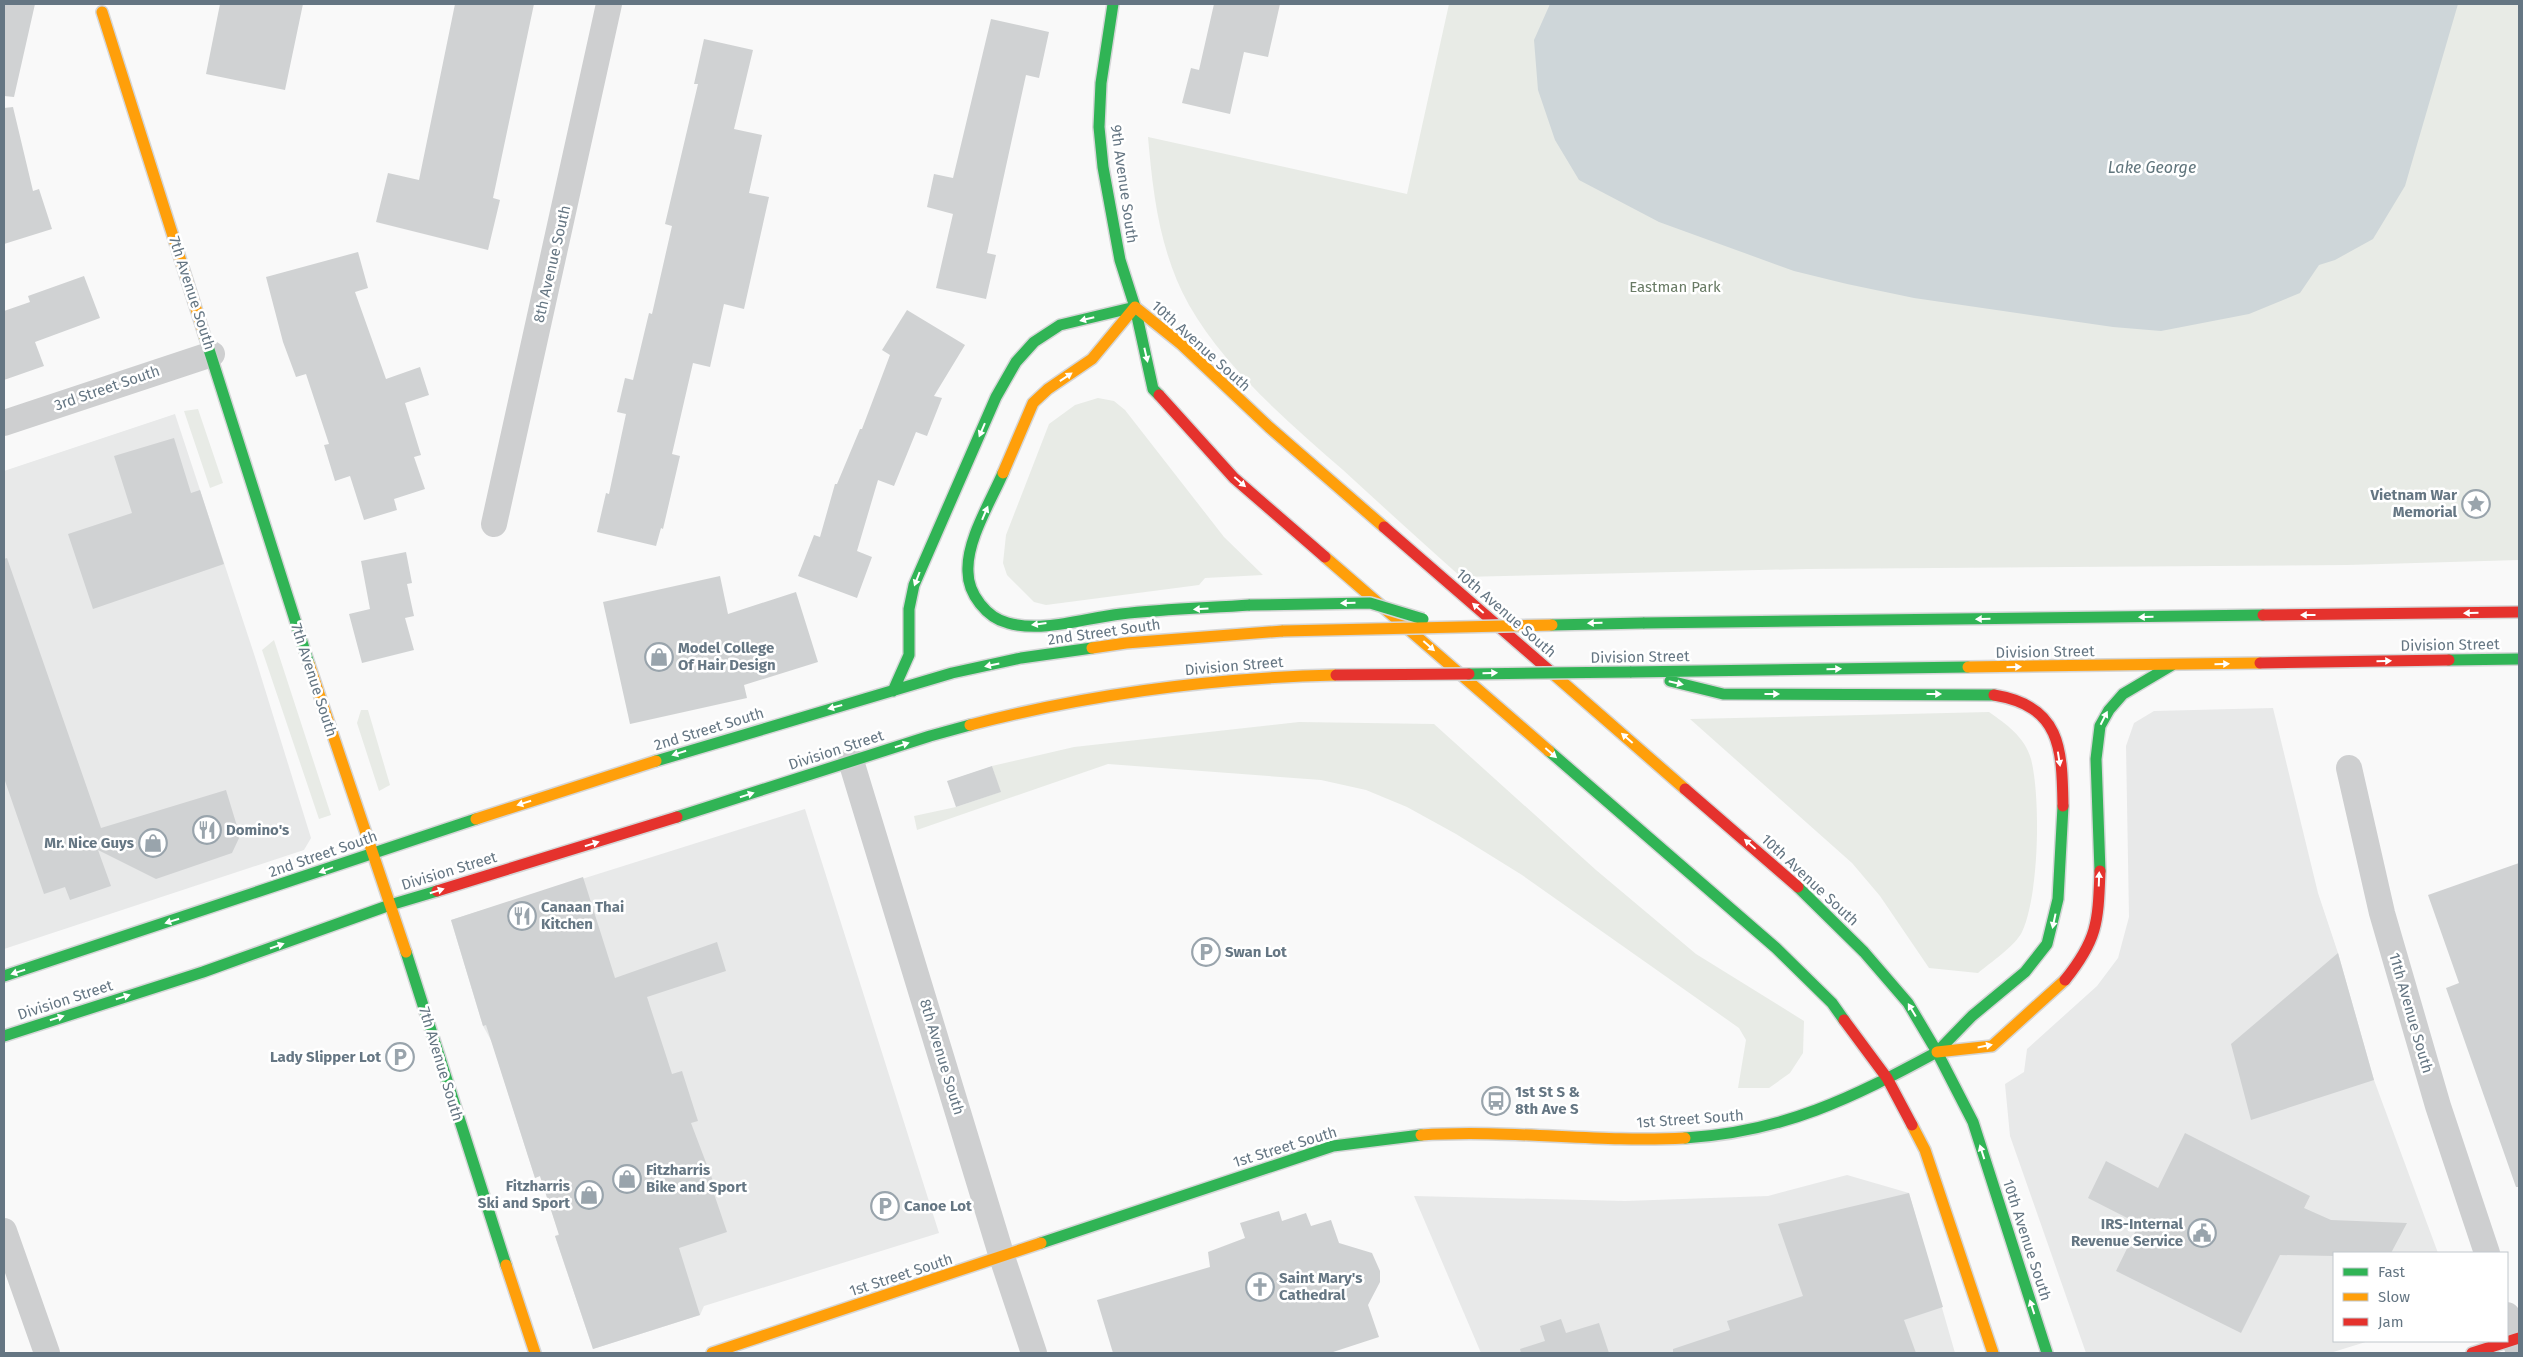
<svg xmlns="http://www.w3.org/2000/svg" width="2523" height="1357" viewBox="0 0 2523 1357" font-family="'Fira Sans',sans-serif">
<rect width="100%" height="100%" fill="#f9f9f9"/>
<path fill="#e8e9e9" d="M 175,414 L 255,657 L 311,838 L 304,850 L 4,949 L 4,471 Z
M 2273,708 L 2318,893 L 2338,953 L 2374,1080 L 2438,1253 L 2334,1253 L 2334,1341 L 2369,1341 L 2330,1353 L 2086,1353 L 2010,1136 L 2005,1084 L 2024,1072 L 2027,1049 L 2097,986 L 2118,958 L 2129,917 L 2126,746 L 2134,723 L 2154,711 Z
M 805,809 L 939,1233 L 704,1306 L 700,1315 L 593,1349 L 555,1236 L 559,1234 L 540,1176 L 535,1178 L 492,1042 L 483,1026 L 451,920 Z
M 1847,1175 L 1909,1193 L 1955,1353 L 1481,1353 L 1414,1196 L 1625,1201 L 1768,1196 Z"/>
<path fill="#e8ebe6" d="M 1449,4 L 2519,4 L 2519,560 L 2347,565 L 1807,569 L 1461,577 C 1421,541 1382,506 1343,470 C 1289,423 1224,367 1189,305 C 1160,253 1153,195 1148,137 L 1407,194 Z
M 1098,398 L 1114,401 L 1125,410 L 1224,537 L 1263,575 L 1205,578 L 1199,585 L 1046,605 L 1034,602 L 1007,575 L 1003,563 L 1006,535 L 1049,424 L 1075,405 Z
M 198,409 L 223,483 L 210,488 L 184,411 Z
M 274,640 L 331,815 L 319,819 L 262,650 Z
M 361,710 L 368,710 L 390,785 L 379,791 L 357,723 Z
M 1989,712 C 2006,724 2025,737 2031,759 C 2041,798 2039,896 2022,932 C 2015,946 1990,963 1978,973 L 1929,968 L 1880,896 L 1852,863 L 1690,719 Z
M 1299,722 L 1434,724 L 1596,870 L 1696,954 L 1804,1021 L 1803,1053 L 1790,1073 L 1769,1088 L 1738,1088 L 1746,1040 L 1739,1028 L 1522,875 L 1456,834 L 1407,807 L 1366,790 L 1321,780 L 1108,764 L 917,830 L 914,816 L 956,807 L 1000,792 L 992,766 L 1074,747 Z"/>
<path fill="#ced6d9" d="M 1550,4 L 2458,4 L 2405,186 L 2373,239 L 2335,260 L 2319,265 L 2300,293 L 2249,314 L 2161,331 L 2113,327 L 1914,298 L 1847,284 L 1794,271 L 1659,222 L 1579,180 L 1555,140 L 1538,90 L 1534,40 Z"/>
<path fill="#d0d2d3" d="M 4,4 L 35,4 L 14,97 L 4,96 Z
M 220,4 L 303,4 L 285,90 L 206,74 Z
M 455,4 L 534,4 L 493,198 L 500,200 L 488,250 L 376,222 L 388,173 L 419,180 Z
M 1214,4 L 1280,4 L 1268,57 L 1244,52 L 1230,114 L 1182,103 L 1191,68 L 1199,70 Z
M 991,19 L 1049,32 L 1039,78 L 1026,75 L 987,253 L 996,255 L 986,299 L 936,288 L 953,214 L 927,207 L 934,174 L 953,178 Z
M 704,39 L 753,50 L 734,129 L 762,135 L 749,193 L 769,197 L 744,309 L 724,304 L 710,367 L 693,363 L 672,454 L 680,456 L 663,529 L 661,528 L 656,546 L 597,532 L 606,493 L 609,494 L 626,414 L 617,412 L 625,378 L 633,380 L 649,313 L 652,314 L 672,226 L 665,224 L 698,84 L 694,84 Z
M 13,107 L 33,191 L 39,189 L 52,229 L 4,244 L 4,108 Z
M 358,252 L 368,288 L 355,292 L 386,379 L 420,367 L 429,395 L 405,403 L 421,455 L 414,457 L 425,489 L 394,499 L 397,510 L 364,520 L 350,476 L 335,481 L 324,445 L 329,444 L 306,374 L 296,377 L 283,342 L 266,277 Z
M 84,276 L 100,318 L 35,342 L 44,366 L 4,380 L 4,311 L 30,302 L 28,296 Z
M 907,310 L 965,345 L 934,396 L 942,398 L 927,436 L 916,432 L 894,486 L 878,480 L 857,551 L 872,557 L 857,598 L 798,576 L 814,535 L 820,537 L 835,484 L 837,484 L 860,429 L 862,429 L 890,355 L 882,350 Z
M 174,438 L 191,493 L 200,490 L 224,564 L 93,609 L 68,534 L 132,513 L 114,456 Z
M 406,552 L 412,583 L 407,584 L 414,616 L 405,618 L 414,650 L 362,663 L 349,614 L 370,609 L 361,561 Z
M 7,558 L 101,828 L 226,790 L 240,836 L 232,853 L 156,879 L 98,850 L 111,886 L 70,900 L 65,887 L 44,894 L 4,778 L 4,559 Z
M 720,576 L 728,614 L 796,592 L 818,662 L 744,685 L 747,698 L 630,724 L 603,602 Z
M 992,766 L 1001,792 L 956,807 L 947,781 Z
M 2519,863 L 2519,1187 L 2516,1187 L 2446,988 L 2459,983 L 2428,895 Z
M 583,877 L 615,978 L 717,942 L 726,971 L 647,997 L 672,1074 L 682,1071 L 698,1121 L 691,1123 L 713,1181 L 710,1182 L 727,1232 L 679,1248 L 700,1315 L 593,1349 L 555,1236 L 559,1235 L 540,1176 L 535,1178 L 486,1025 L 483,1026 L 451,920 Z
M 2338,953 L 2374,1080 L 2251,1120 L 2231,1044 Z
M 2185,1133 L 2310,1196 L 2304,1208 L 2331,1220 L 2407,1223 L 2391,1253 L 2334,1253 L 2334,1256 L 2280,1255 L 2241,1333 L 2116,1271 L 2139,1224 L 2088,1198 L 2106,1161 L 2158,1188 Z
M 1909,1193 L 1943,1307 L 1904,1320 L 1916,1353 L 1673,1353 L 1673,1349 L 1730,1330 L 1727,1321 L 1803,1296 L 1778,1224 Z
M 1279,1211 L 1282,1221 L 1306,1213 L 1311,1226 L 1331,1220 L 1339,1243 L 1372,1253 L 1380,1271 L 1380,1282 L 1368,1305 L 1379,1337 L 1330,1353 L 1113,1353 L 1097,1300 L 1210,1267 L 1208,1252 L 1245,1238 L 1240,1223 Z
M 1561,1319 L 1566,1333 L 1599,1323 L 1609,1353 L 1521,1353 L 1520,1349 L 1545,1341 L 1540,1326 Z"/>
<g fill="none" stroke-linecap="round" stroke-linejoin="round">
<defs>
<path id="fast" d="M 1113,4 L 1101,83 L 1099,127 L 1103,167 L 1120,260 L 1135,307 L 1153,389 L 1159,395
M 205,337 L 309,664
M 1003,473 C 991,501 966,541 968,572 C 968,594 987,618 1008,623 C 1043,633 1085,618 1121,614 C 1164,609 1207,608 1250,605
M 1643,623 L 2263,615
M 2449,660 L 2519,659
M 1630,672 L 1968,667
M 1670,681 L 1723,694 L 1994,695
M 893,691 L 909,655 L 909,609 L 914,585 L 996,397 L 1016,362 L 1034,342 L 1060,325 L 1135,307
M 1549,751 L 1776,948 L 1832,1003 L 1844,1020
M 656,761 L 952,673 L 1021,658 L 1092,648
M 677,817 L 930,736 L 970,725
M 2100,871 L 2096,759 L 2100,726 L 2109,710 L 2123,694 L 2172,665
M 1798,887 L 1864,952 L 1908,1003 L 1937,1052 L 1973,1122 L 2047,1353
M 406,952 L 506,1265
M 4,976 L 476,819
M 4,1036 L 203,972 L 390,905 L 437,891
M 1937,1052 L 1972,1016 L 2025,972 L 2047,944 L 2058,899 L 2063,806
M 1685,1138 C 1784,1132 1852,1098 1937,1052
M 1041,1243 L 1333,1146 L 1421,1135"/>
<path id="slow" d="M 102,12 L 205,337
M 1135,307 L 1181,344 L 1269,427 L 1384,527
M 1003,473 L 1033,403 L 1048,389 L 1092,359 L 1135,307
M 1325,557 L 1549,751
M 1092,648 L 1126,643 L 1283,631
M 309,664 L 406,952
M 1968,667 L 2260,663
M 1551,672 L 1685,789
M 970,725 C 1089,694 1213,678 1336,675
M 476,819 L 656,761
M 1937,1052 L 1992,1046 L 2065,980
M 1912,1125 L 1925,1150 L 1993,1353
M 1421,1135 C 1509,1129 1597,1143 1685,1138
M 506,1265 L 535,1353
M 712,1353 L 1041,1243"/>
<path id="jam" d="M 1159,395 L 1234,478 L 1325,557
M 1384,527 L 1551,672
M 2263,615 L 2519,612
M 2260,663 L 2449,660
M 1994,695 C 2061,706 2062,748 2063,806
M 1685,789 L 1798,887
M 437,891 L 677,817
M 2065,980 C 2098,939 2098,922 2100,871
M 1844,1020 L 1887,1078 L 1912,1125
M 2472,1353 L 2519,1338"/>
</defs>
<use href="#fast" stroke="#d5d6d7" stroke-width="14"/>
<use href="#slow" stroke="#d5d6d7" stroke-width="14"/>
<use href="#jam" stroke="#d5d6d7" stroke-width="14"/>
<path stroke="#cecfd0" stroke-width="26" d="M 4,423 L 212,354
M 494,524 L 609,4
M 851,761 L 1002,1257 L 1034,1353
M 2349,768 L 2382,913 L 2438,1106 L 2487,1253
M 4,1231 L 47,1353
M 2507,1315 L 2519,1353"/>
<use href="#fast" stroke="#30b455" stroke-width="11"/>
<use href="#slow" stroke="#ff9f0a" stroke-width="11"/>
<use href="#jam" stroke="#e5322d" stroke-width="11"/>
<defs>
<path id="fast-bridge" d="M 1250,605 L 1370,603 L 1423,619
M 1552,625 L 1643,623
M 1469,674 L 1630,672"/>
<path id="slow-bridge" d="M 1283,631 L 1552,625"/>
<path id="jam-bridge" d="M 1336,675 L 1469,674"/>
</defs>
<use href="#fast-bridge" stroke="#d5d6d6" stroke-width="14" stroke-linecap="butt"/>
<use href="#slow-bridge" stroke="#d5d6d6" stroke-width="14" stroke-linecap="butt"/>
<use href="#jam-bridge" stroke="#d5d6d6" stroke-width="14" stroke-linecap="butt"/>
<use href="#fast-bridge" stroke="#30b455" stroke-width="11"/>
<use href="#slow-bridge" stroke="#ff9f0a" stroke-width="11"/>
<use href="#jam-bridge" stroke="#e5322d" stroke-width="11"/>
</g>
<defs><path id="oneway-solid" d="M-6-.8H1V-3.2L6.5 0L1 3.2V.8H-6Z" transform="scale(1.25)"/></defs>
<g fill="#fff">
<use href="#oneway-solid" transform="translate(1087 319) rotate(166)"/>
<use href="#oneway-solid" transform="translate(1146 355) rotate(77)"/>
<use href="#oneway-solid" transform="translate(1066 377) rotate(-34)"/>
<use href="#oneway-solid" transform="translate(982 430) rotate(113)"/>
<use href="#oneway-solid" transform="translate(1240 482) rotate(41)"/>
<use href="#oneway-solid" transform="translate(985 513) rotate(-67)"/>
<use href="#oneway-solid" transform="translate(917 579) rotate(111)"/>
<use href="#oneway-solid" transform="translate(1348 603) rotate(179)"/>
<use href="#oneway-solid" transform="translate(1478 608) rotate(-139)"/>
<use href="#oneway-solid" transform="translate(1201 609) rotate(176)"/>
<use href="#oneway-solid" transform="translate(2471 613) rotate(179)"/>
<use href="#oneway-solid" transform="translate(2308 615) rotate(180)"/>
<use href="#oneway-solid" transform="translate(2146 617) rotate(179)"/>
<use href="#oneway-solid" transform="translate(1983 619) rotate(179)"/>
<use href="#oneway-solid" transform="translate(1595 623) rotate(179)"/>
<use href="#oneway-solid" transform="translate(1039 624) rotate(173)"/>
<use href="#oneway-solid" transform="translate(1429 646) rotate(41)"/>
<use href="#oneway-solid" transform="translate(2384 661) rotate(-1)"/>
<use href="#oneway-solid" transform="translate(2222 664) rotate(-1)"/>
<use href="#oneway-solid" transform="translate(992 665) rotate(168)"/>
<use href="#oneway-solid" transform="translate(2014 667) rotate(-1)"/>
<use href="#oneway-solid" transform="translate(1834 669) rotate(-1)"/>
<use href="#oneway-solid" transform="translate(1490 673) rotate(-1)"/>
<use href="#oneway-solid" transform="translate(1676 683) rotate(13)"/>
<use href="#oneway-solid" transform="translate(1772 694)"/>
<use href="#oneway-solid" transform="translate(1934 694)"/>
<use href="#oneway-solid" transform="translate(835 707) rotate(165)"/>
<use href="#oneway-solid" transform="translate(2104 718) rotate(-63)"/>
<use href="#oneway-solid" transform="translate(1627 738) rotate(-139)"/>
<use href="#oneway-solid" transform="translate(902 745) rotate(-18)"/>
<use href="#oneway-solid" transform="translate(679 753) rotate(162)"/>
<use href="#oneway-solid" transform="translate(1551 753) rotate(41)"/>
<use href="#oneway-solid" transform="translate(2059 759) rotate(81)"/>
<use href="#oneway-solid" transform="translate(747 795) rotate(-18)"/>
<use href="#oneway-solid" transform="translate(524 803) rotate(162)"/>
<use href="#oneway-solid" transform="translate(592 844) rotate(-17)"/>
<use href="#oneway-solid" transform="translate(1750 844) rotate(-139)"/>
<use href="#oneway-solid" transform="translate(326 870) rotate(160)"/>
<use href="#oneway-solid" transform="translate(2099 879) rotate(-88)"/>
<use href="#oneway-solid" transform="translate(437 891) rotate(-17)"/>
<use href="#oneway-solid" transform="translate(172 921) rotate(162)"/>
<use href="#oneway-solid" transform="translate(2054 921) rotate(102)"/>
<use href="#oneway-solid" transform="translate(277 946) rotate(-19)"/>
<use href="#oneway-solid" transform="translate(18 972) rotate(162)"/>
<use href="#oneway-solid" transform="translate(123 997) rotate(-17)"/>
<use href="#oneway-solid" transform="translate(1912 1010) rotate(-121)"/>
<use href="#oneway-solid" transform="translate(57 1018) rotate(-18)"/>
<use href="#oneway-solid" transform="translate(1985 1046) rotate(-11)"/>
<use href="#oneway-solid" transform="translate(1982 1152) rotate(-108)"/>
<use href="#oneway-solid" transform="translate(2032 1307) rotate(-108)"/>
</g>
<defs>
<symbol id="sight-ring" viewBox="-11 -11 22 22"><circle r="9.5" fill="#fff" stroke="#99a4ac" stroke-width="1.5"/><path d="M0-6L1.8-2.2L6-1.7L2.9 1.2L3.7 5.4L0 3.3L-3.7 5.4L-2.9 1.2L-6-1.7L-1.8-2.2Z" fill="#99a4ac"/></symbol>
<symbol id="shop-ring" viewBox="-11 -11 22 22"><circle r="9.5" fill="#fff" stroke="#99a4ac" stroke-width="1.5"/><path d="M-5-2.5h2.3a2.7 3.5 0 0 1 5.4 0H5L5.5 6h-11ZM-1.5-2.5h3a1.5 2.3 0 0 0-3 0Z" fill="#99a4ac"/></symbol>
<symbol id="restaurant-ring" viewBox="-11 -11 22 22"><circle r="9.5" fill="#fff" stroke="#99a4ac" stroke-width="1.5"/><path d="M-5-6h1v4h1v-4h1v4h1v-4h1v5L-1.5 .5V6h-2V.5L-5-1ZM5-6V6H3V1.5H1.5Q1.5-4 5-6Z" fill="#99a4ac"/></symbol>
<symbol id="parking-ring" viewBox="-11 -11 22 22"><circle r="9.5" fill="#fff" stroke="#99a4ac" stroke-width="1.5"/><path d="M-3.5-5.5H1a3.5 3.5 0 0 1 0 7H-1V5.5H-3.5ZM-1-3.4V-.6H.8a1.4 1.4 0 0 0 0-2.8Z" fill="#99a4ac"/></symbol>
<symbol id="bus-ring" viewBox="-11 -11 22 22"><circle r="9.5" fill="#fff" stroke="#99a4ac" stroke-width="1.5"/><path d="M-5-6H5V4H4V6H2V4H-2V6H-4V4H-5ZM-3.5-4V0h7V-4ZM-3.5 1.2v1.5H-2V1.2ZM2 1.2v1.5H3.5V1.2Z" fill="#99a4ac"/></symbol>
<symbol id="civic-ring" viewBox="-11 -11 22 22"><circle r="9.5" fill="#fff" stroke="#99a4ac" stroke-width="1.5"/><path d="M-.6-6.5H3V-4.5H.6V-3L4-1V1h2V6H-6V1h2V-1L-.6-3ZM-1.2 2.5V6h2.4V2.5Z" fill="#99a4ac"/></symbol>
<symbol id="church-ring" viewBox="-11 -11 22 22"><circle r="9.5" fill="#fff" stroke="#99a4ac" stroke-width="1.5"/><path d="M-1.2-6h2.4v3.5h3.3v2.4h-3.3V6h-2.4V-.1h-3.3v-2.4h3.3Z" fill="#99a4ac"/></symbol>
</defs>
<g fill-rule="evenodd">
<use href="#sight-ring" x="2460" y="488" width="32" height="32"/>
<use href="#shop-ring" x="643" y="641" width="32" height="32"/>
<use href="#restaurant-ring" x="191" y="814" width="32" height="32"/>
<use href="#shop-ring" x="137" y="827" width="32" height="32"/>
<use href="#restaurant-ring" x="506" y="900" width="32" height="32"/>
<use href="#parking-ring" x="1190" y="936" width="32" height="32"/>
<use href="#parking-ring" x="384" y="1041" width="32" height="32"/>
<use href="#bus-ring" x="1480" y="1085" width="32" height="32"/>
<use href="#shop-ring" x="611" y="1163" width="32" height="32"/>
<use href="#shop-ring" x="573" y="1179" width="32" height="32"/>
<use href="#parking-ring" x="869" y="1190" width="32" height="32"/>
<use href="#civic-ring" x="2186" y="1217" width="32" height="32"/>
<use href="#church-ring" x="1244" y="1271" width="32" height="32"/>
</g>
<g text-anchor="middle" stroke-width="5" stroke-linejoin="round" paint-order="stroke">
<g font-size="15" fill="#657683" stroke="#fff">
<text transform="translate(1124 184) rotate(82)" y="5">9th Avenue South</text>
<text transform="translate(552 264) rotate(-77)" y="5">8th Avenue South</text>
<text transform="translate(192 293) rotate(72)" y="5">7th Avenue South</text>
<text transform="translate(1201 346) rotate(42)" y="5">10th Avenue South</text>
<text transform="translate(107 388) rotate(-19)" y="5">3rd Street South</text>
<text transform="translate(1506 613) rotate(41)" y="5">10th Avenue South</text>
<text transform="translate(1104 632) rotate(-8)" y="5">2nd Street South</text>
<text transform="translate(2450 645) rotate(-1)" y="5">Division Street</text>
<text transform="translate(2045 652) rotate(-1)" y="5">Division Street</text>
<text transform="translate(1640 657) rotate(-1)" y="5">Division Street</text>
<text transform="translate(1234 666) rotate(-5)" y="5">Division Street</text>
<text transform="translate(314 680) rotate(72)" y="5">7th Avenue South</text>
<text transform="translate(709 729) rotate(-17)" y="5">2nd Street South</text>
<text transform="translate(836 750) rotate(-18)" y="5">Division Street</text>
<text transform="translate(323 854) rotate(-19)" y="5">2nd Street South</text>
<text transform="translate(449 871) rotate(-17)" y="5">Division Street</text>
<text transform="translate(1810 880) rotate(43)" y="5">10th Avenue South</text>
<text transform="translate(65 1000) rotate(-18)" y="5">Division Street</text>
<text transform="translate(2411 1013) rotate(74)" y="5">11th Avenue South</text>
<text transform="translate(942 1057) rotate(73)" y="5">8th Avenue South</text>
<text transform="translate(441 1064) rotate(73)" y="5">7th Avenue South</text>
<text transform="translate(1690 1119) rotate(-4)" y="5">1st Street South</text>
<text transform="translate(1285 1147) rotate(-17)" y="5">1st Street South</text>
<text transform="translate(2027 1240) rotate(72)" y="5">10th Avenue South</text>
<text transform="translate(901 1275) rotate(-18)" y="5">1st Street South</text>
</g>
<g font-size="15" fill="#687a64" stroke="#fff">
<text x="1675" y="292">Eastman Park</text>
</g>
<g font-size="15" font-weight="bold" fill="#657683" stroke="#fff" text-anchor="start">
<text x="2457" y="500" text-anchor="end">Vietnam War<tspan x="2457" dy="17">Memorial</tspan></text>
<text x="678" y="653">Model College<tspan x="678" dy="17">Of Hair Design</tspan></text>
<text x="226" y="835">Domino's</text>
<text x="134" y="848" text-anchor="end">Mr. Nice Guys</text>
<text x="541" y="912">Canaan Thai<tspan x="541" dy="17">Kitchen</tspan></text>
<text x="1225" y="957">Swan Lot</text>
<text x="381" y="1062" text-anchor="end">Lady Slipper Lot</text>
<text x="1515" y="1097">1st St S &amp;<tspan x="1515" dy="17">8th Ave S</tspan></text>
<text x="646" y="1175">Fitzharris<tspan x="646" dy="17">Bike and Sport</tspan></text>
<text x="570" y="1191" text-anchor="end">Fitzharris<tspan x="570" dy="17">Ski and Sport</tspan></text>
<text x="904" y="1211">Canoe Lot</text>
<text x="2183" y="1229" text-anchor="end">IRS-Internal<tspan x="2183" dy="17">Revenue Service</tspan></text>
<text x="1279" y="1283">Saint Mary's<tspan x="1279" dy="17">Cathedral</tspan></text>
</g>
<g font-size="16" font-style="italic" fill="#60757c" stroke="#fff">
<text x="2152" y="173">Lake George</text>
</g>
</g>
<rect width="2523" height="1357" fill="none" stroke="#657683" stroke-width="10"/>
<rect x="2333" y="1252" width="175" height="90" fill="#ffffff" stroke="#c1c8cd"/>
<rect x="2343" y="1268" width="25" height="8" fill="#30b455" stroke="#c1c8cd"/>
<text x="2378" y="1277" font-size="15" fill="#657683">Fast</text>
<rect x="2343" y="1293" width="25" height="8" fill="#ff9f0a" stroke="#c1c8cd"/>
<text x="2378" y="1302" font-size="15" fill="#657683">Slow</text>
<rect x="2343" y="1318" width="25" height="8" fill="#e5322d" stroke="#c1c8cd"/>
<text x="2378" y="1327" font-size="15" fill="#657683">Jam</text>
</svg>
